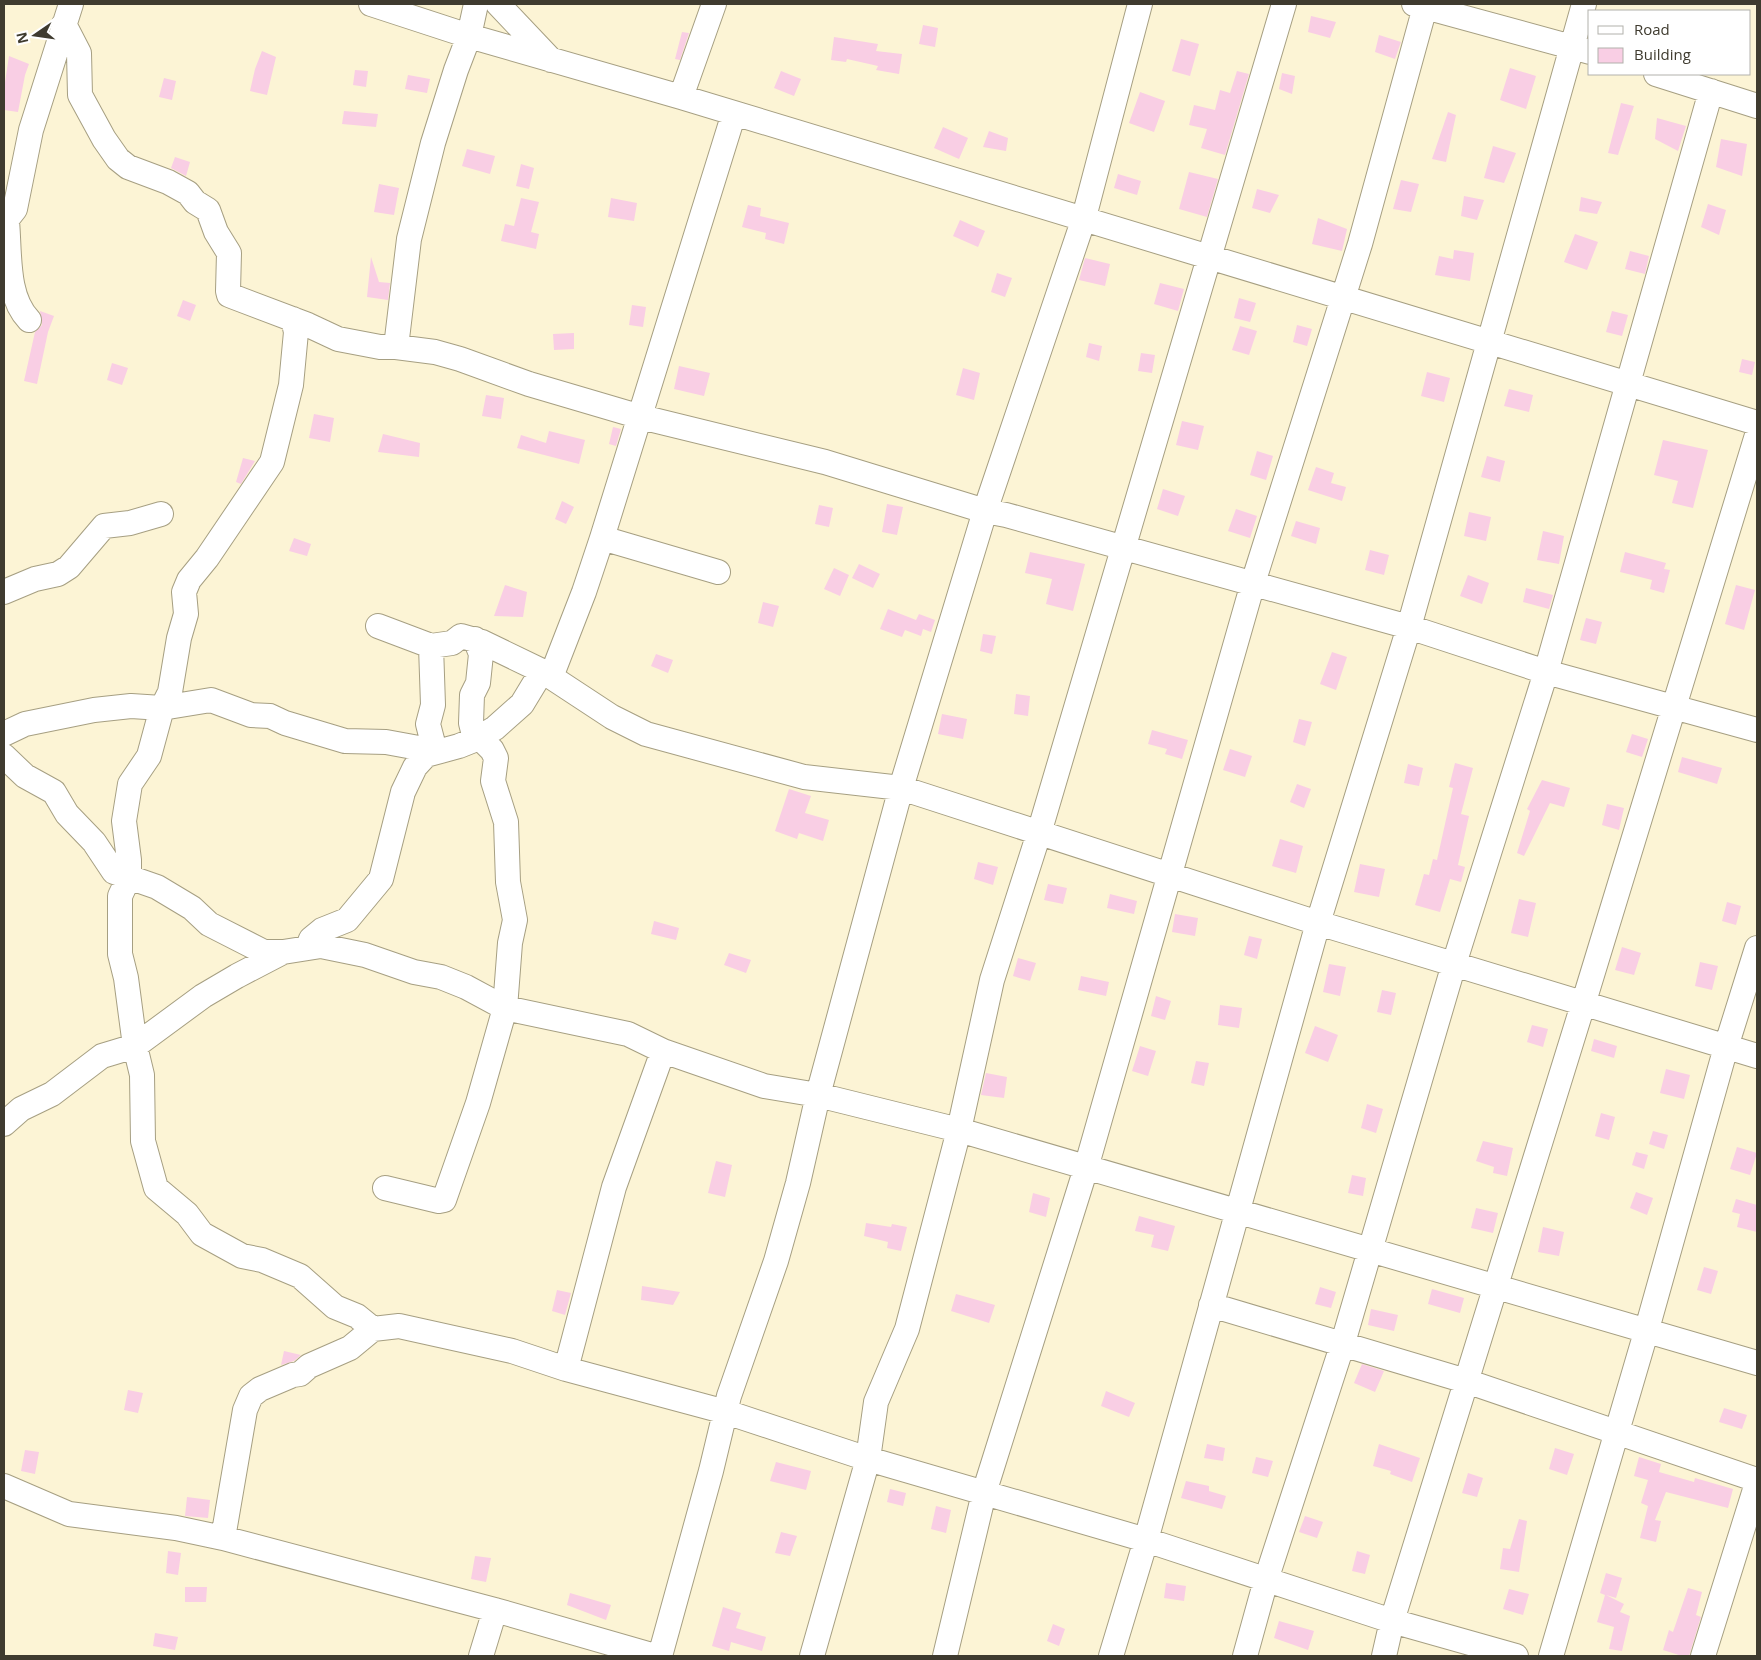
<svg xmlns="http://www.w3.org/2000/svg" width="1761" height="1660" viewBox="0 0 1761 1660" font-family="'Open Sans',sans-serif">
<rect width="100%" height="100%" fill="#fcf4d5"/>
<path fill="#f9cee4" d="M 1311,16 L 1336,22 L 1330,38 L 1308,32 Z
M 923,25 L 938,28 L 935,47 L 919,44 Z
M 682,32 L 689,33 L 680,60 L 675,59 Z
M 1379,35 L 1401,42 L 1395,59 L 1375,52 Z
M 834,37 L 878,44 L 876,51 L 902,54 L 899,74 L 876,70 L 878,66 L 847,59 L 846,62 L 831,60 Z
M 1181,39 L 1199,44 L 1190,76 L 1172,71 Z
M 262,51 L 276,57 L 267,95 L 250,91 L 255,69 Z
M 9,56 L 29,64 L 25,75 L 18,112 L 4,110 L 4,89 Z
M 1510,68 L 1536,76 L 1526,109 L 1500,100 Z
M 355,70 L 368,71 L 366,87 L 353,85 Z
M 781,71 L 801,79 L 794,96 L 774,88 Z
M 1237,71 L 1249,74 L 1225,155 L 1201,148 L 1207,129 L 1189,125 L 1194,105 L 1215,110 L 1220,90 L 1230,93 Z
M 1282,73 L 1295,76 L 1292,94 L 1279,89 Z
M 408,75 L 430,79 L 427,93 L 405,89 Z
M 164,78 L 176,81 L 172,100 L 159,97 Z
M 1140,92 L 1165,101 L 1154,132 L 1129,123 Z
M 1621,103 L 1634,106 L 1618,155 L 1608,153 Z
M 344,111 L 378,114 L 376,127 L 342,124 Z
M 1448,112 L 1456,115 L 1446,162 L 1432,159 Z
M 1657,118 L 1686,126 L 1678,151 L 1655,139 Z
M 943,127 L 968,138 L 959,159 L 934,148 Z
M 989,131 L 1008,138 L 1006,151 L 983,147 Z
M 1721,139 L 1747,144 L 1742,176 L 1716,167 Z
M 1493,146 L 1516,153 L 1504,183 L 1484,178 Z
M 467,149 L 495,156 L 490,174 L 462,166 Z
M 175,157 L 190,162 L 186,176 L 171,168 Z
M 521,164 L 534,168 L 529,189 L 516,186 Z
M 1189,172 L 1218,179 L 1207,217 L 1179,209 Z
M 1118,174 L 1141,181 L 1137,195 L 1114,188 Z
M 1401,180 L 1419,184 L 1411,212 L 1393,209 Z
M 379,184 L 399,188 L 394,215 L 374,212 Z
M 1257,189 L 1279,195 L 1270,213 L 1252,208 Z
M 1464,196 L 1484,200 L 1477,220 L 1461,216 Z
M 1581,197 L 1602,202 L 1597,214 L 1579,211 Z
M 521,198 L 539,202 L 531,232 L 539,234 L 536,249 L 501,241 L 505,224 L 514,226 Z
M 611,198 L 637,203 L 634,221 L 608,217 Z
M 1708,204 L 1726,210 L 1719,235 L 1701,227 Z
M 748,205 L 761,208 L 760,216 L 789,223 L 784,244 L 765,239 L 766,233 L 742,227 Z
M 1318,218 L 1347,229 L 1342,251 L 1312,244 Z
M 960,220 L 985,231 L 978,247 L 953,236 Z
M 1575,234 L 1598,242 L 1587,270 L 1564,262 Z
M 1454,250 L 1474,253 L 1470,281 L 1435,275 L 1439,256 L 1453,259 Z
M 1630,251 L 1649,256 L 1645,274 L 1625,269 Z
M 371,257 L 379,282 L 390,283 L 388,300 L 367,297 Z
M 1085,258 L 1110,264 L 1105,286 L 1079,280 Z
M 997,273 L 1012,278 L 1005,297 L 991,292 Z
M 1160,283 L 1184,289 L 1178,311 L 1154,304 Z
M 1239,298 L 1256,303 L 1250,322 L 1234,318 Z
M 183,300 L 196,305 L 190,321 L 177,316 Z
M 632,305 L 646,307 L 643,327 L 629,325 Z
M 40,311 L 54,316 L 48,332 L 37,384 L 24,381 L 35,332 L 42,325 Z
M 1612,311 L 1628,315 L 1622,336 L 1606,332 Z
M 1297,325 L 1312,329 L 1307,346 L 1293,342 Z
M 1240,326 L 1257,331 L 1249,355 L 1232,350 Z
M 574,333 L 574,349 L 554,350 L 553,334 Z
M 1089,343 L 1102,346 L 1099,361 L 1086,357 Z
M 1141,353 L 1155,355 L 1152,373 L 1138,371 Z
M 1742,359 L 1755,362 L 1752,375 L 1739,372 Z
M 112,363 L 128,368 L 122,385 L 107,380 Z
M 679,366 L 710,373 L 704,396 L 674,389 Z
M 963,368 L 980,373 L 974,400 L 956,395 Z
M 1427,372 L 1450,378 L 1444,402 L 1421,396 Z
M 1509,389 L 1533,395 L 1529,412 L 1504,406 Z
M 486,395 L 504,398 L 501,419 L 482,416 Z
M 314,414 L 334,418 L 330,442 L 309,438 Z
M 1182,421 L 1204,426 L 1198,450 L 1176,445 Z
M 613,427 L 621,429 L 616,446 L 609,444 Z
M 549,431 L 585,440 L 579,464 L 517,448 L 521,435 L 546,443 Z
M 383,434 L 420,443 L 419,457 L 378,452 Z
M 1663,440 L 1708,450 L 1693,508 L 1672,503 L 1678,481 L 1654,475 Z
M 1257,451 L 1273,456 L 1266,480 L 1250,475 Z
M 1487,456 L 1505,461 L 1500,482 L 1481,477 Z
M 243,458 L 255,461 L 241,484 L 236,482 Z
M 1316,467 L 1334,473 L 1331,483 L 1346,487 L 1342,501 L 1308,490 Z
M 1163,489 L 1185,496 L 1178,516 L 1157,509 Z
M 562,501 L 574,507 L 566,524 L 555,519 Z
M 887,504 L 903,507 L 897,535 L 882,532 Z
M 819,505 L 833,508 L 829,527 L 815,524 Z
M 1236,509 L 1257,516 L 1250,538 L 1228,531 Z
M 1469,512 L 1491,517 L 1486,541 L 1464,536 Z
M 1296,521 L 1320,528 L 1316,544 L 1291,536 Z
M 1543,531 L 1564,536 L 1559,564 L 1537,560 Z
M 294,538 L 311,544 L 307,556 L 289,551 Z
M 1370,550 L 1389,555 L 1384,575 L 1365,570 Z
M 1030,552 L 1085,564 L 1073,611 L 1046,604 L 1052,579 L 1025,573 Z
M 1625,552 L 1666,563 L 1664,569 L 1670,570 L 1664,593 L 1650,589 L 1652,580 L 1620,572 Z
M 859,564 L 880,574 L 873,588 L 852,578 Z
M 834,568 L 849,575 L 840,596 L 824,589 Z
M 1468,575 L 1489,583 L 1482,604 L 1460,596 Z
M 505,585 L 527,592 L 523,617 L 494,616 Z
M 1736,585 L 1755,590 L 1744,630 L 1725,624 Z
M 1526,588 L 1553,595 L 1549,609 L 1523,602 Z
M 763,602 L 779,606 L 773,627 L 758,623 Z
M 888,609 L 916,620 L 919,614 L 935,620 L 931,632 L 923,629 L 921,636 L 905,630 L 902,637 L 880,629 Z
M 1586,618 L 1602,622 L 1596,644 L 1580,640 Z
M 983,634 L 996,636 L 992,654 L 980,651 Z
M 1332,652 L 1347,657 L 1336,690 L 1320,684 Z
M 656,654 L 673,660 L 668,673 L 651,666 Z
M 1016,694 L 1030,696 L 1028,716 L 1014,714 Z
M 942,714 L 967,719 L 963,739 L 938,734 Z
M 1299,719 L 1312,722 L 1305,746 L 1293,742 Z
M 1152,730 L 1188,740 L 1182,759 L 1165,754 L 1167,749 L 1148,744 Z
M 1632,734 L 1648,739 L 1642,757 L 1626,752 Z
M 1230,749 L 1252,756 L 1245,777 L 1223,770 Z
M 1682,757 L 1722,768 L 1717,784 L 1678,772 Z
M 1455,763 L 1473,768 L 1461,814 L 1469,816 L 1458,865 L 1465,867 L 1461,882 L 1450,879 L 1440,912 L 1415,905 L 1424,874 L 1429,875 L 1433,859 L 1437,860 L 1453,788 L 1449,787 Z
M 1408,764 L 1423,768 L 1419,786 L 1404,783 Z
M 1542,780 L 1570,788 L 1564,807 L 1550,803 L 1524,856 L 1517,853 L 1530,811 L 1527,809 Z
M 1297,784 L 1311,789 L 1304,808 L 1290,802 Z
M 789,789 L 811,796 L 805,813 L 829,820 L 823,841 L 799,833 L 797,839 L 775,831 Z
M 1607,804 L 1624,808 L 1619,830 L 1602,825 Z
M 1280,839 L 1303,846 L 1296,873 L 1272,866 Z
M 978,862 L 998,867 L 993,885 L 974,879 Z
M 1360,864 L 1385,869 L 1379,897 L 1354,892 Z
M 1048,884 L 1067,888 L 1063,904 L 1044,900 Z
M 1110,894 L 1137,901 L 1134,914 L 1107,908 Z
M 1519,899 L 1536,903 L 1528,937 L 1511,933 Z
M 1727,902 L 1741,906 L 1736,925 L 1722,921 Z
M 1175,914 L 1198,918 L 1195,936 L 1172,932 Z
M 654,921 L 679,928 L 676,940 L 651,934 Z
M 1249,936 L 1262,939 L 1257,959 L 1244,955 Z
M 1622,947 L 1641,953 L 1634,975 L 1615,970 Z
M 729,953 L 751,960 L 746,973 L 724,965 Z
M 1018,958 L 1036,963 L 1030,981 L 1013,976 Z
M 1700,962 L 1718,966 L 1712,990 L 1695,986 Z
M 1329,964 L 1346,967 L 1340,996 L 1323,992 Z
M 1081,976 L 1109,982 L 1106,996 L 1078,990 Z
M 1382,990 L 1396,993 L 1391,1015 L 1377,1012 Z
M 1156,996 L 1171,1001 L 1165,1020 L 1151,1016 Z
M 1220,1005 L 1242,1008 L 1239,1028 L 1218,1025 Z
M 1532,1025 L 1548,1029 L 1543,1047 L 1527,1042 Z
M 1315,1026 L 1338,1035 L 1328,1062 L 1305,1053 Z
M 1594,1039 L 1617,1046 L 1614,1058 L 1591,1051 Z
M 1140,1046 L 1156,1051 L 1148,1076 L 1132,1071 Z
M 1196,1061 L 1209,1063 L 1204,1086 L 1191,1083 Z
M 1666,1069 L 1690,1075 L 1684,1099 L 1660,1093 Z
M 986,1073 L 1007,1077 L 1004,1098 L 981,1095 Z
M 1367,1104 L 1383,1109 L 1376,1133 L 1361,1128 Z
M 1601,1113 L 1615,1117 L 1609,1140 L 1595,1136 Z
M 1653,1131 L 1668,1135 L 1664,1149 L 1649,1144 Z
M 1483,1141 L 1513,1148 L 1507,1176 L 1493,1173 L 1494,1167 L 1476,1161 Z
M 1737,1147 L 1757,1153 L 1750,1175 L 1730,1169 Z
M 1636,1152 L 1648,1155 L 1644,1169 L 1632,1165 Z
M 716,1161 L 732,1165 L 725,1197 L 708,1193 Z
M 1352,1175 L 1366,1178 L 1363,1196 L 1348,1193 Z
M 1636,1192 L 1653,1198 L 1647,1215 L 1630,1208 Z
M 1033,1193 L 1050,1198 L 1046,1217 L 1029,1212 Z
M 1736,1199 L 1757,1205 L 1757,1232 L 1737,1227 L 1740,1214 L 1732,1212 Z
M 1476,1208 L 1498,1213 L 1493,1233 L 1471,1228 Z
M 1139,1216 L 1175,1226 L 1168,1251 L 1151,1247 L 1154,1235 L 1135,1231 Z
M 866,1223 L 891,1227 L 892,1224 L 907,1227 L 901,1251 L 887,1248 L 888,1242 L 864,1236 Z
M 1543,1227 L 1564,1232 L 1559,1256 L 1538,1252 Z
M 1704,1267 L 1718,1271 L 1711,1294 L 1697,1290 Z
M 642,1286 L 680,1292 L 673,1305 L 641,1300 Z
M 1320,1287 L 1336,1292 L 1331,1308 L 1315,1304 Z
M 1432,1289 L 1464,1298 L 1460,1313 L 1428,1304 Z
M 557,1290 L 571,1293 L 565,1315 L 552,1311 Z
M 956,1294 L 995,1305 L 989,1323 L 951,1311 Z
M 1371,1309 L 1398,1315 L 1394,1331 L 1368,1325 Z
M 284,1351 L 301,1355 L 294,1361 L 281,1365 Z
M 1362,1364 L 1384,1371 L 1375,1392 L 1354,1383 Z
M 128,1390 L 143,1393 L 138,1413 L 124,1410 Z
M 1106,1391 L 1135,1403 L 1129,1417 L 1101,1406 Z
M 1724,1408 L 1747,1415 L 1742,1429 L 1719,1422 Z
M 1207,1444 L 1225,1448 L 1223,1461 L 1204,1458 Z
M 1379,1444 L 1420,1458 L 1412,1482 L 1390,1474 L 1391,1471 L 1373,1466 Z
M 1555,1448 L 1574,1454 L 1567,1475 L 1549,1469 Z
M 25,1450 L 39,1452 L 35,1474 L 21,1471 Z
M 1256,1457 L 1273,1461 L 1268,1477 L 1252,1473 Z
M 1639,1457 L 1661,1464 L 1659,1472 L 1694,1482 L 1695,1478 L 1733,1489 L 1728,1508 L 1666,1492 L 1655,1520 L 1661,1521 L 1656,1542 L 1640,1538 L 1648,1506 L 1641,1503 L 1648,1480 L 1634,1476 Z
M 776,1462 L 811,1471 L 806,1490 L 770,1481 Z
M 1468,1473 L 1483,1478 L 1477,1497 L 1462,1493 Z
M 1186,1481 L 1209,1486 L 1209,1491 L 1226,1496 L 1222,1509 L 1181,1498 Z
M 890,1489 L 906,1493 L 903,1506 L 887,1502 Z
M 187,1497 L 210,1500 L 208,1518 L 185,1516 Z
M 936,1506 L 951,1510 L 946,1533 L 931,1529 Z
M 1305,1516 L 1323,1522 L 1317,1538 L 1299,1532 Z
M 1519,1519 L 1527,1521 L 1519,1572 L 1500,1569 L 1503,1548 L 1510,1549 Z
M 781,1532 L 797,1536 L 790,1556 L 775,1553 Z
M 168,1551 L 181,1553 L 178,1575 L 166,1573 Z
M 1357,1551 L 1370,1555 L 1365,1574 L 1352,1571 Z
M 475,1556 L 491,1558 L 486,1582 L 471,1579 Z
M 1606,1573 L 1622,1578 L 1616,1598 L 1606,1595 L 1624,1604 L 1620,1612 L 1630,1616 L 1622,1651 L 1609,1649 L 1614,1627 L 1597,1622 L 1605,1595 L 1600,1593 Z
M 1166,1583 L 1186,1586 L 1184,1601 L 1164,1598 Z
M 185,1587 L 207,1587 L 206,1602 L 185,1602 Z
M 1688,1588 L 1702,1592 L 1696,1615 L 1701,1617 L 1689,1656 L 1682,1656 L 1663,1650 L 1669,1630 L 1673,1632 Z
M 1509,1589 L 1529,1594 L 1523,1615 L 1503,1609 Z
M 570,1593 L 611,1605 L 606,1620 L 567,1605 Z
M 723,1607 L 741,1613 L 736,1628 L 766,1637 L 762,1651 L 731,1642 L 729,1651 L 712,1646 Z
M 1279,1621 L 1314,1631 L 1308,1650 L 1274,1638 Z
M 1053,1624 L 1065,1629 L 1059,1646 L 1047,1641 Z
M 155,1633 L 178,1637 L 175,1650 L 153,1646 Z"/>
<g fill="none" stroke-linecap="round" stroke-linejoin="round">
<defs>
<path id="minor" d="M 371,4 L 469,36 L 681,97 L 1757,423
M 498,4 L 551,60
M 1284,4 L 1039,833 L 992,980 L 959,1130 L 907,1329 L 876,1402 L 868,1459 L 1146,1540 L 1392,1621 L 1516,1656
M 1414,4 L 1590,52
M 64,24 L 79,53 L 80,95 L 104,139 L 118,159 L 128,167 L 168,182 L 188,193 L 195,202 L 208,210 L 216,232 L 229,253 L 228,291 L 229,295 L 234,297 L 308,325 L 338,339 L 380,347 L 396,347 L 435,352 L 460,359 L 529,384 L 641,417 L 825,462 L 985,511 L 1006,515 L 1409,627 L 1546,672 L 1757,730
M 1656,74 L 1757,106
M 681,97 L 714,4
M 7,221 C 10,254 6,296 29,320
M 4,223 L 15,209 L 31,130 L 71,4
M 293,319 L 296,332 L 291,385 L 272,462 L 207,558 L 189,580 L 184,592 L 186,614 L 179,638 L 170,692 L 162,708 L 149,756 L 130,784 L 124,821 L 129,860 L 129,877 L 120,896 L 120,954 L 126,978 L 135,1046 L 142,1075 L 143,1141 L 156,1188 L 187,1214 L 202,1234 L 242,1256 L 262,1260 L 300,1276 L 335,1307 L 357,1316 L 373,1329
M 396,347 L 409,239 L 433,143 L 456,70 L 469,36 L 476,4
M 602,538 L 718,572
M 4,592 L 35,579 L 58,574 L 69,567 L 104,526 L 130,523 L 161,514
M 378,626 L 431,646 L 452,643 L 461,636 L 482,642 L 542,671 L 612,717 L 646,734 L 804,777 L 901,788 L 1318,923 L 1757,1056
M 551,677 L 584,592 L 602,538 L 734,113
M 4,734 L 25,724 L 94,710 L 131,706 L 162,708 L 211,700 L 251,715 L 270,716 L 285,723 L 345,741 L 386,742 L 435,751 L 428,724 L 433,705 L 431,646
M 4,756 L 25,776 L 54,792 L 67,814 L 94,842 L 114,872 L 157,887 L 192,908 L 209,924 L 264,952 L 283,952
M 308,947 L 311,939 L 322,930 L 347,920 L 381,879 L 403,792 L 415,767 L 426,755 L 459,746 L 479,738 L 495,728 L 522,704 L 542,671
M 4,1124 L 21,1109 L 52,1094 L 102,1056 L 135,1046 L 203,996 L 237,976 L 283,952 L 321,946 L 365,955 L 414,972 L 441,977 L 466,987 L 505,1008 L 628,1034 L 663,1051 L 764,1086 L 818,1095 L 959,1130 L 1757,1363
M 385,1188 L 439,1201 L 444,1200 L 478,1103 L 505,1008 L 510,943 L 515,920 L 508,882 L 506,822 L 493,781 L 496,758 L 492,750 L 473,731 L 471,723 L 472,695 L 478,683 L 481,654 L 475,639
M 1211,1305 L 1466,1381 L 1757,1480
M 566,1369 L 614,1187 L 663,1051
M 4,1486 L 69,1514 L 176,1528 L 223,1538 L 495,1610 L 655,1656
M 223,1538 L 245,1410 L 251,1396 L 260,1389 L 293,1375 L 300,1374 L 309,1366 L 350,1348 L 373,1329 L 399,1326 L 512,1351 L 566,1369 L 726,1412 L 868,1459 L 812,1656
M 481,1656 L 495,1610
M 660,1656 L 711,1471 L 729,1396 L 776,1261 L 798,1183 L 818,1095 L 901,788 L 985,511 L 1083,221 L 1140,4
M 945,1656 L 984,1493 L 1086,1168 L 1253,583 L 1360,244 L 1425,7
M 1111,1656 L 1146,1540 L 1318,923 L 1409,627 L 1584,4
M 1245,1656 L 1266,1580 L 1342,1346 L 1454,964 L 1546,672 L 1711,91
M 1384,1656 L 1392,1621 C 1514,1226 1638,831 1757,435
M 1551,1656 L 1647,1329 L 1726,1047 L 1757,948
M 1703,1656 L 1757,1483"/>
</defs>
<use href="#minor" stroke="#a69f82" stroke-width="26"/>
<use href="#minor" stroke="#fff" stroke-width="24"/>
</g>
<rect width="1761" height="1660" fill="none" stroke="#3f3b2f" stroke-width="10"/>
<rect x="1588" y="10" width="162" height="65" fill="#ffffff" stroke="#b2b1ac"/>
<rect x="1598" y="26" width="25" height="8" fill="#ffffff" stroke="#b2b1ac"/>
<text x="1634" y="35" font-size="15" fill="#3f3b2f">Road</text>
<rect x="1598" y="48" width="25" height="15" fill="#f9cee4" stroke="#b2b1ac"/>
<text x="1634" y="60" font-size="15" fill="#3f3b2f">Building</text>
<g transform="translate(35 35) rotate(257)" stroke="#ffffff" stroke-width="4" paint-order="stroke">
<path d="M0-4L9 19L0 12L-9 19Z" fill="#3f3b2f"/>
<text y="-8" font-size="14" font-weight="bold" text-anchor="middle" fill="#3f3b2f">N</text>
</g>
</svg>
